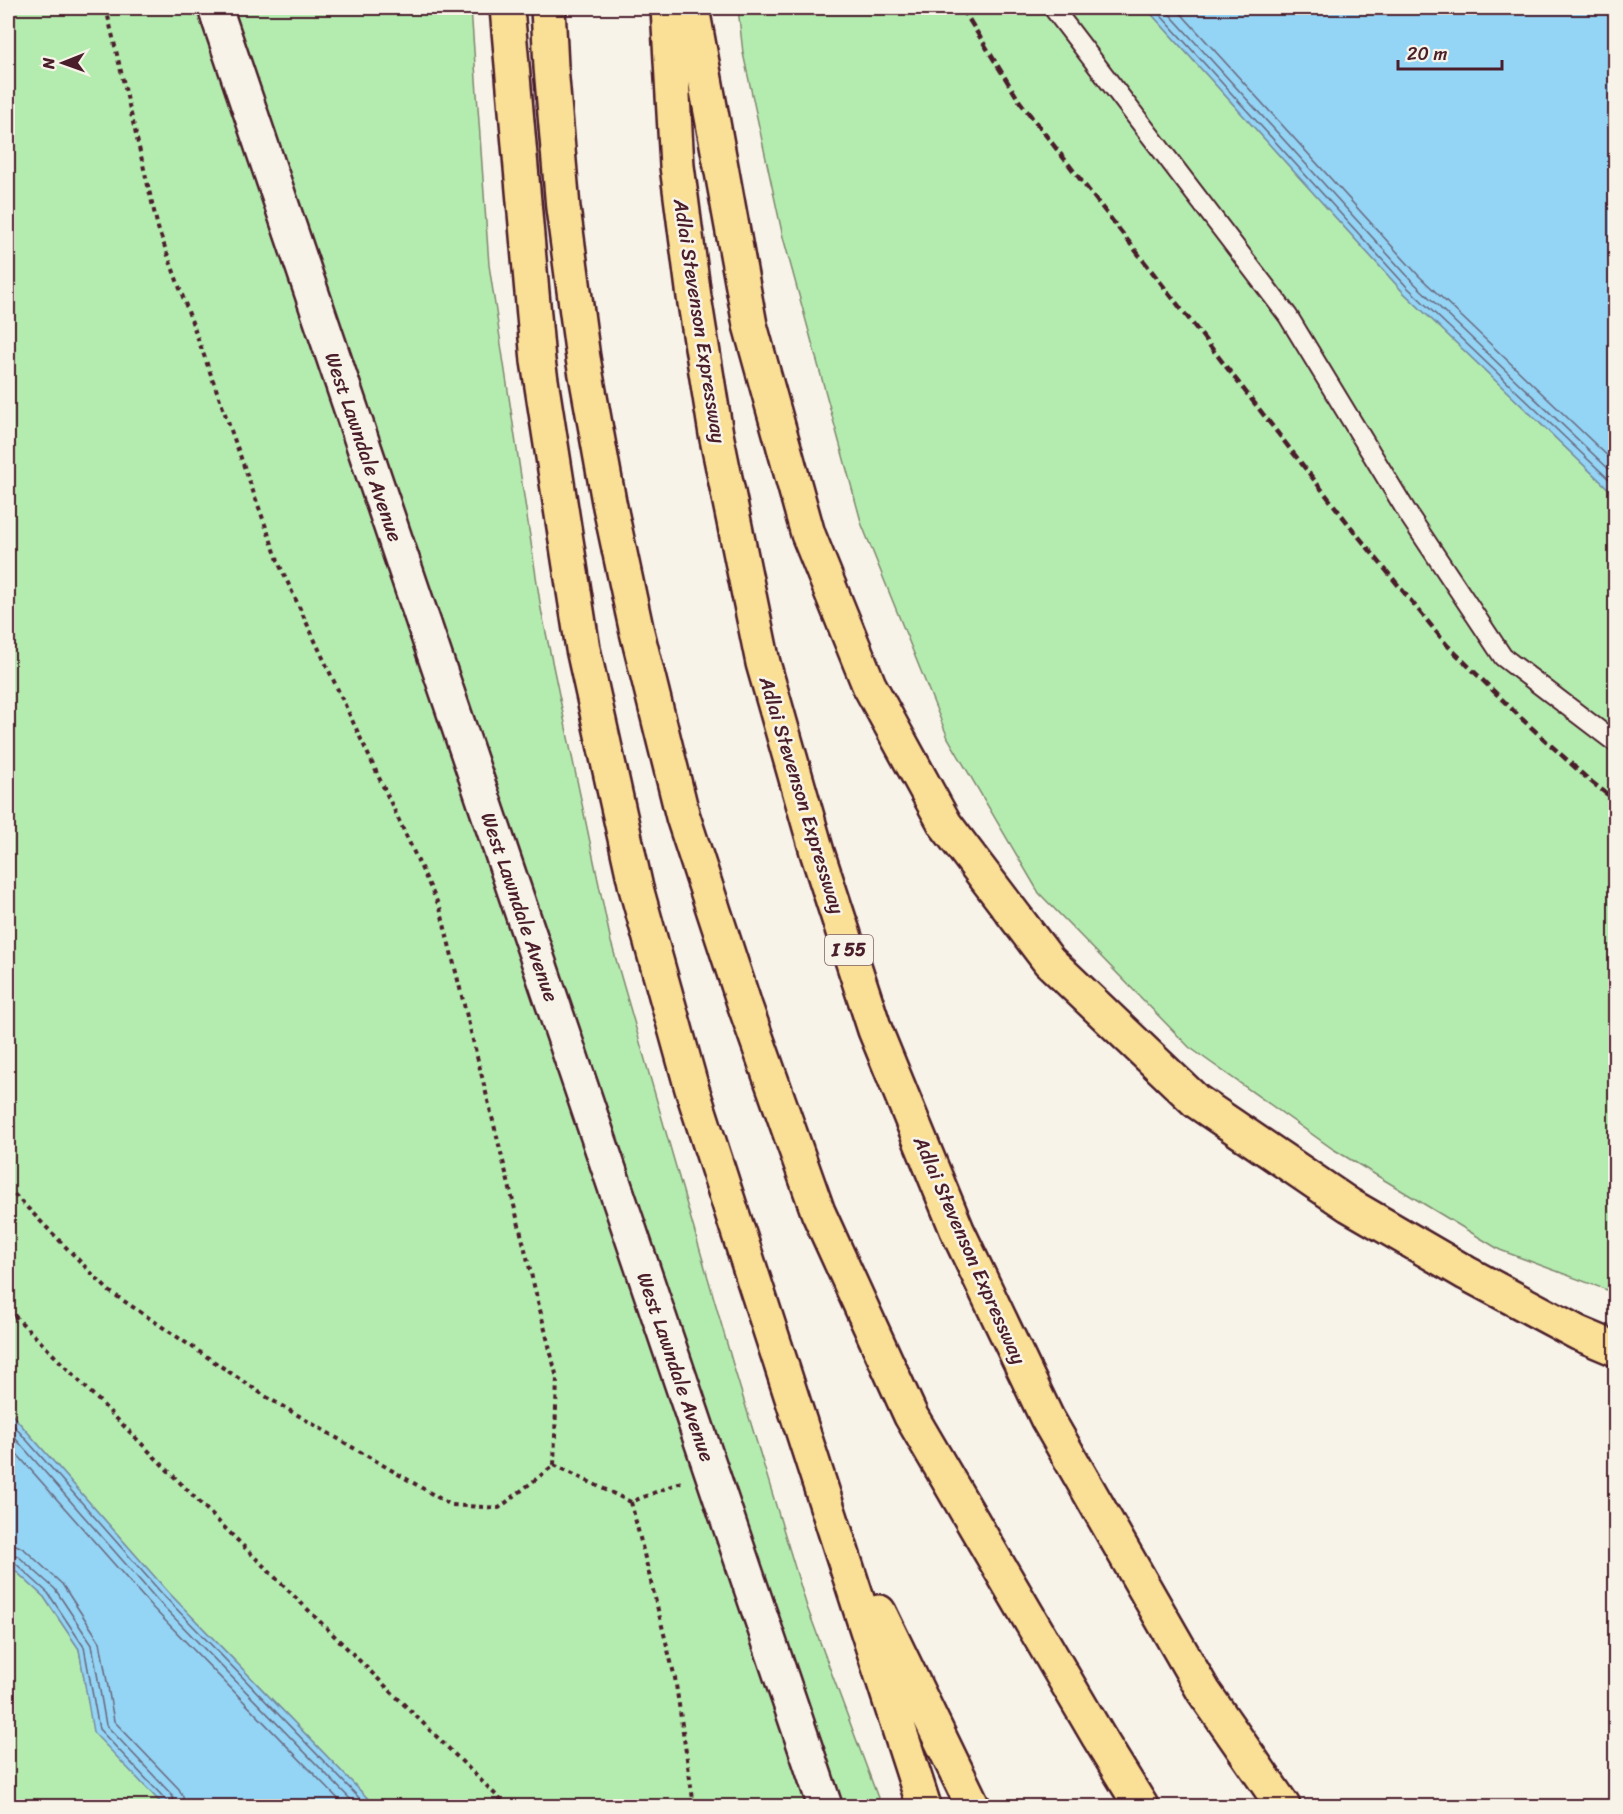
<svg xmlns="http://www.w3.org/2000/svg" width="1623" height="1814" viewBox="0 0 1623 1814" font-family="Sriracha,sans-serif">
<rect width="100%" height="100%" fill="#f7f3e8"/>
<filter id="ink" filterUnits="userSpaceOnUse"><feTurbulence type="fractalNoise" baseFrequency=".0167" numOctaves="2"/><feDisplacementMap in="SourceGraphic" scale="12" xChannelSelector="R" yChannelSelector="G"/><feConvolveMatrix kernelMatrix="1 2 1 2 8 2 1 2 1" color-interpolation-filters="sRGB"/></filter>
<g filter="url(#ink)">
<path fill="#b4ecb0" stroke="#7f866e" stroke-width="1.5" d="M 8,8 L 471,8 L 489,265 L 541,609 L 611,942 L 734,1368 L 807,1607 L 881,1806 L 375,1806 L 169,1593 L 8,1410 Z
M 738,8 L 1146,8 L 1403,292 L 1615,495 L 1615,1293 L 1500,1250 L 1333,1149 L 1189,1047 L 1039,893 L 948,738 L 862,525 L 783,237 L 743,53 Z
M 8,1564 L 44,1597 L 79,1649 L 94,1732 L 164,1806 L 8,1806 Z"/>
<path fill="#94d4f5" stroke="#768ca4" stroke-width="1.5" d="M 1146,8 L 1615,8 L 1615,495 L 1403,292 Z
M 8,1410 L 169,1593 L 375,1806 L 164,1806 L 93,1732 L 79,1649 L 44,1597 L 8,1564 Z"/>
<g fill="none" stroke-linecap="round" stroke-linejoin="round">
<path stroke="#68677c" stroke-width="1.5" d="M 1154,8 L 1407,287 L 1616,486
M 1164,8 L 1413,282 L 1616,476
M 1176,8 L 1419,276 L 1616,464
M 8,1419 L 165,1597 L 367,1806
M 8,1430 L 159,1602 L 357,1806
M 8,1444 L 153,1608 L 345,1806
M 8,1544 L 16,1545 L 24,1549 L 62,1584 L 100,1642 L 114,1721 L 179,1789 L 183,1797 L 184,1806
M 8,1553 L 18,1556 L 55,1589 L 92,1645 L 106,1725 L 172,1795 L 175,1806
M 8,1560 L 14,1562 L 48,1593 L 84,1647 L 99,1729 L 166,1800 L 168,1806"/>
<defs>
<path id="lane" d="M 1053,8 L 1288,316 L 1410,517 L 1503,657 L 1616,743"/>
<path id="street" d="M 215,8 L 825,1806"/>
<path id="highway" d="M 507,8 L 538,361 L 583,649 L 636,888 L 692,1089 L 924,1806
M 548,8 L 551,67 L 563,208 L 583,358 L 609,502 L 636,628 L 683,817 L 745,1006 L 818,1212 L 911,1416 L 1098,1736 L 1141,1806
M 668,8 L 677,166 L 694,297 L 716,434 L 763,663 L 817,852 L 875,1030 L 957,1230 L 1047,1418 L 1204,1692 L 1283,1806
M 692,8 L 750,325 L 808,534 L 869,685 L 945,824 L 1049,961 L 1196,1101 L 1349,1205 L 1466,1273 L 1578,1333 L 1616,1349
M 879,1612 L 973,1806"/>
</defs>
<use href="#lane" stroke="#4a1f2b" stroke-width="22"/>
<use href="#street" stroke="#4a1f2b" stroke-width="38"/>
<use href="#highway" stroke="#4a1f2b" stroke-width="38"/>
<path stroke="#4a1f2b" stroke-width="4" stroke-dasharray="4.5 4.5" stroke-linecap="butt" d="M 8,1188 L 109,1291 L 265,1396 L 451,1505 L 499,1508 L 554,1465 L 557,1378 L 440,908 L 280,566 L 158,228 L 106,8
M 8,1309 L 224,1527 L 507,1806
M 554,1465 L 631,1502 L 681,1482
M 631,1502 L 675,1678 L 694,1806"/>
<use href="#lane" stroke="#f7f3e8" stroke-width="18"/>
<use href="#street" stroke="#f7f3e8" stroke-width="33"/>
<use href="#highway" stroke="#fadf96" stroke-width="33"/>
<path stroke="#4a1f2b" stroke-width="4.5" stroke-dasharray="9 4.5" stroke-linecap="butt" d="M 962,8 L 1020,102 L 1354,531 L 1447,645 L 1522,719 L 1589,780 L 1616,801"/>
</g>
</g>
<g text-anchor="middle" stroke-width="5" stroke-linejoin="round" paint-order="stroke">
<rect fill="#f7f3e8" stroke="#7e5f64" stroke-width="1.5" x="825" y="935" width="48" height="30" rx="4.5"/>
<g font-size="18" font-weight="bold" fill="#4a1f2b">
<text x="849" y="956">I 55</text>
</g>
<g font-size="20" fill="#4a1f2b" stroke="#f7f3e8">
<text transform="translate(700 321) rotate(81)" y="7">Adlai Stevenson Expressway</text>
<text transform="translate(364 447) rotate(71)" y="7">West Lawndale Avenue</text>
<text transform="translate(802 795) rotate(73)" y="7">Adlai Stevenson Expressway</text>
<text transform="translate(520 907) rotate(71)" y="7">West Lawndale Avenue</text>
<text transform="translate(970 1250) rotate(66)" y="7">Adlai Stevenson Expressway</text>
<text transform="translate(676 1367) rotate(71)" y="7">West Lawndale Avenue</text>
</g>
</g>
<rect width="1623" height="1814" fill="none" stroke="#f7f3e8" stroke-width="30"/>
<rect x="15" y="15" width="1593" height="1784" fill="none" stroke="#4a1f2b" stroke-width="2" filter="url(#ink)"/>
<g transform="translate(63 63) rotate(269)" stroke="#f7f3e8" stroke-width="4.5" paint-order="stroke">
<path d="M0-4.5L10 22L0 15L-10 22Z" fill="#4a1f2b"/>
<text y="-9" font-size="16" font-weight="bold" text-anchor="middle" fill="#4a1f2b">N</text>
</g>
<path d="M1398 60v9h104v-9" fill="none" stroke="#4a1f2b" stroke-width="3"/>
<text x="1407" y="60" font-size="18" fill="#4a1f2b" stroke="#f7f3e8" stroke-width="4.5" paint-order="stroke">20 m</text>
</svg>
